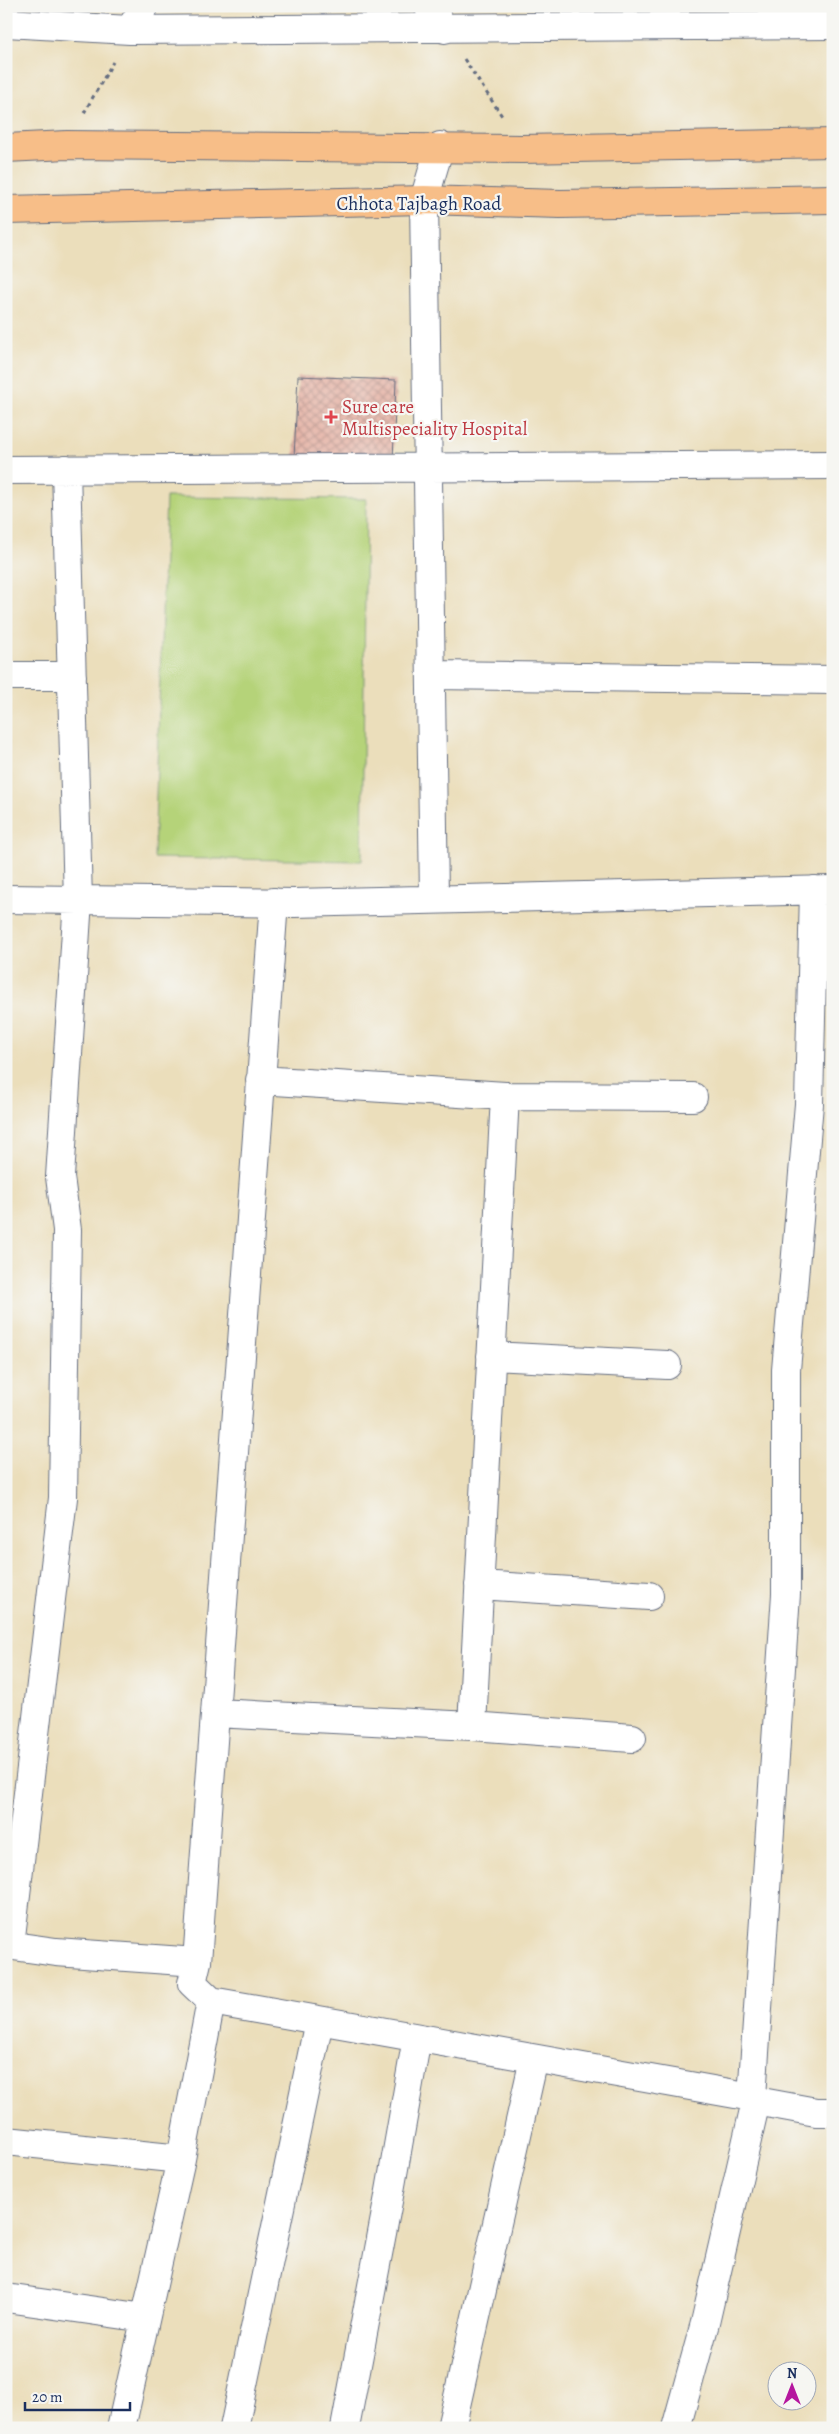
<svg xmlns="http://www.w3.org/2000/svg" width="839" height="2434" viewBox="0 0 839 2434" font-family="Alegreya,serif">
<defs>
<pattern id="building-cross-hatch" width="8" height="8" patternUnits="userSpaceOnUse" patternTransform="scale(1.25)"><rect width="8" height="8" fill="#e4afa1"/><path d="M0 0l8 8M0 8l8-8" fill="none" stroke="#b88f86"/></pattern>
</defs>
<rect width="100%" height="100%" fill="#f6f6f2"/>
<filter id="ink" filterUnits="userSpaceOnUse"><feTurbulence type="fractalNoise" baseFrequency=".02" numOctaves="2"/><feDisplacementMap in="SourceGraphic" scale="10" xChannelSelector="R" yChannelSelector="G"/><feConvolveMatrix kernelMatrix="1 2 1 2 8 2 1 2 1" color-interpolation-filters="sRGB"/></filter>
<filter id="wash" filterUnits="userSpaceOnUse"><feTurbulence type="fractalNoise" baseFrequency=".0096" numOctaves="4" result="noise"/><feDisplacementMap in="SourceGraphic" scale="20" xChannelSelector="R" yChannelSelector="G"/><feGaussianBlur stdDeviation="1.12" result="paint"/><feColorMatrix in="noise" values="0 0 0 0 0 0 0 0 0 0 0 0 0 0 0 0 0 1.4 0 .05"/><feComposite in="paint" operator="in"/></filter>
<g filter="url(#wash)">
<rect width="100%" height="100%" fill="#ebdebb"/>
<path fill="#b5d379" stroke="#68816c" d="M 166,497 L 366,499 L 362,861 L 154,858 Z"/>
<g id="blocks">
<path fill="url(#building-cross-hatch)" d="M 298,376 L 396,380 L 393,462 L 294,458 Z"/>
</g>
</g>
<g filter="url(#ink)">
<use href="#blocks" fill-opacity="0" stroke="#646c7f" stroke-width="1"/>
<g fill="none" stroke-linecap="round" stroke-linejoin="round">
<defs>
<path id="minor" d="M 428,6 L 445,29
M 6,23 L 130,30 L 833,25
M 130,30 L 144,6
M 6,470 L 833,465
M 431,675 L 833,680
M 6,676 L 72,676
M 434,898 L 424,200 L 440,146
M 6,899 L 294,903 L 832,890
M 505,1096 L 693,1097
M 491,1356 L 667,1365
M 479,1585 L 649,1596
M 215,1713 L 472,1726 L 505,1096 L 260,1080
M 472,1726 L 632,1738
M 6,1945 L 56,1952 L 197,1962 L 192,1983 L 211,2001 L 752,2097 L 756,2101 L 816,2112 L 833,2112
M 10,1945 L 63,1498 L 67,1230 L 60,1177 L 78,900 L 66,469
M 197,1962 L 274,902
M 752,2097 L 786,1594 L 786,1370 L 809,1104 L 814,890
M 6,2141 L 181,2159
M 6,2298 L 145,2318
M 121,2428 L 181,2159 L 211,2001
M 234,2428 L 319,2021
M 345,2428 L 390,2191 L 417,2038
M 451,2428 L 534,2059
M 676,2428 L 705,2323 L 756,2101"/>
<path id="major" d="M 6,148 L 67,145 L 522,149 L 833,143
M 6,210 L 424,200 L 560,204 L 833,199"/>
</defs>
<use href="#minor" stroke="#646c7f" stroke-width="30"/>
<use href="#major" stroke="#646c7f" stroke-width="30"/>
<path stroke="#646c7f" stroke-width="3" stroke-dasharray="4 4" stroke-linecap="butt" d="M 464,59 L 502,116
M 84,113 L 113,62"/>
<use href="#minor" stroke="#fff" stroke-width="28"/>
<use href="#major" stroke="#f7be88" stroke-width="28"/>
</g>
</g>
<path fill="#e0444e" stroke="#f6f6f2" stroke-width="2" d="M328.5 409.5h5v5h5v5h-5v5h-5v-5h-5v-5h5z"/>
<g text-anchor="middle" stroke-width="4.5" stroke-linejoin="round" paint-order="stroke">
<g font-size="19" fill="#1b2f5e" stroke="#f6f6f2">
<text x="419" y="210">Chhota Tajbagh Road</text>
</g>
<g font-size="19" fill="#be3a42" stroke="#f6f6f2" text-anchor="start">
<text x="342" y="413">Sure care<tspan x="342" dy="22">Multispeciality Hospital</tspan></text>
</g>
</g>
<rect width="839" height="2434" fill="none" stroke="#f6f6f2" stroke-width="25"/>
<g transform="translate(792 2386)"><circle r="24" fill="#f6f6f2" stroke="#9ea6b7"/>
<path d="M0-4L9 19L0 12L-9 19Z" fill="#b5179e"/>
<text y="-8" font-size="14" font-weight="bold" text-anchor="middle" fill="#1b2f5e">N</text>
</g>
<path d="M25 2402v8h105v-8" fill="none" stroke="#1b2f5e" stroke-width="2.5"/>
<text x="32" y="2402" font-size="15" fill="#1b2f5e" stroke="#f6f6f2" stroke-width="4" paint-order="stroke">20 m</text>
</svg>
